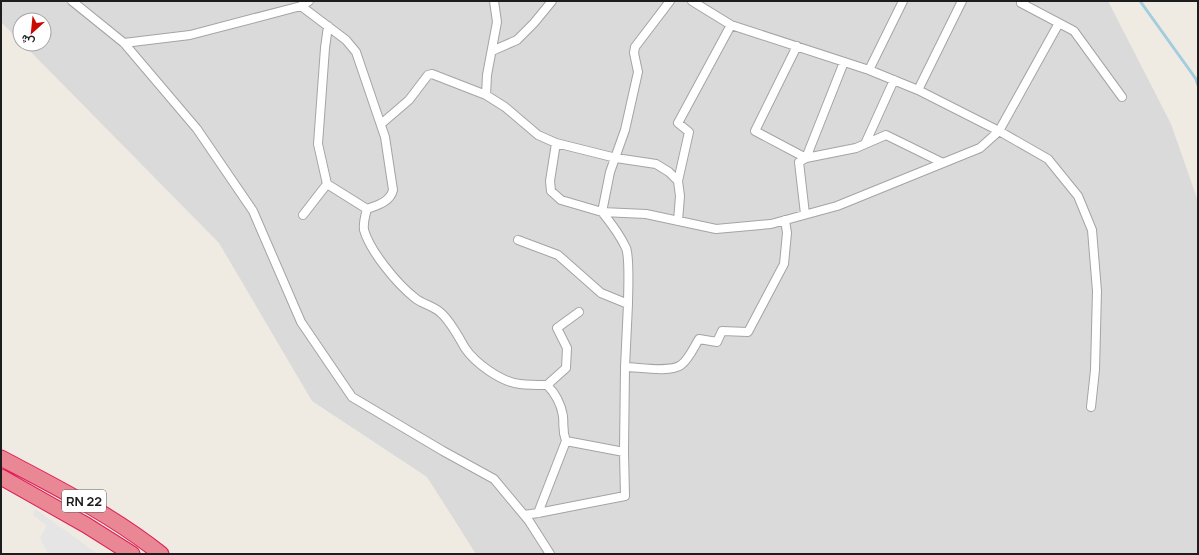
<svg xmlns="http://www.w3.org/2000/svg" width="1199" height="555" viewBox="0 0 1199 555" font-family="Manrope,Vazirmatn,sans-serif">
<rect width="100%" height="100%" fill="#efebe2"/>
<path fill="#dbdada" d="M 1,1 L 1108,1 L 1171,124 L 1198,201 L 1198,554 L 476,554 L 427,477 L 312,401 L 219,243 L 23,44 L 44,44 L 44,20 L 20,20 L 20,41 L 1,22 Z"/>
<path fill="#e5e5e5" d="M 35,509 L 80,541 L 97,554 L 48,554 L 40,538 L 47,526 L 33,515 Z"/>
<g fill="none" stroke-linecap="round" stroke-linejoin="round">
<path stroke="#a1cdde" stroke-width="3" d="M 1140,1 L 1196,79 L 1198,85"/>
<defs>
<path id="street" d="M 72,1 L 124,43 L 197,129 L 253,211 L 301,322 L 352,397 L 443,451 L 494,479 L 529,521 L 550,554
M 494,1 L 497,22 L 487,75 L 486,95 L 505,107 L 538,135 L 556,143 L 616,158 L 656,164 L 669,172 L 678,181 L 680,196 L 678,221
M 692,1 L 731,25 L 869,70 L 918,90 L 999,131 L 1048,159 L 1078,196 L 1092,230 L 1097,291 L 1095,370 L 1091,407
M 1021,3 L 1074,31 L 1122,97
M 301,6 L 346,40 L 356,52 L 385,137 L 393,190 C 390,202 378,205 367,209
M 124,43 L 190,35 L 301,6 L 309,1
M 797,46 L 755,131 L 806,158 L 844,62
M 492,51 L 517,40 L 534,23 L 552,1
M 869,70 L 903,1
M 918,90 L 962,1
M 381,124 L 409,100 L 428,75 L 432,74 L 486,95
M 556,143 L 550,181 L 551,191 L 561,200 L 602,212 L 646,214 L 716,229 L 771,224 L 837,206 L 980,148 L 999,131 L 1059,23
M 865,144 L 894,80
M 678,181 L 689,132 L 678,123 L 731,25
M 327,184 L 318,144 L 325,48 L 328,26
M 805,214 L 799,162 L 806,158 L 856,148 L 886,135 L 943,163
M 303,215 L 327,184 L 367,209 C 365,216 363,223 364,230 C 370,251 397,284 415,298 C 422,304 434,306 441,313 C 451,322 458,336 465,348 C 475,363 501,382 520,384 C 529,385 538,385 547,385 C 555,393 561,404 563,416 C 564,427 562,430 566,441
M 518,240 L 558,255 L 601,293 L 628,304 L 625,367
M 628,304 C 628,292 630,258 626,248 C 620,235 611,223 602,212 L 610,172 L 625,130 L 638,72 L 634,53 L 635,47 L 670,1
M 547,385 L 566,368 L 567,348 L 557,328 L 579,312
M 624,452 L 625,367 C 638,367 670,373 681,365 C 689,359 694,347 699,339 L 717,342 L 722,331 L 748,332 L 784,264 L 787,233 L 785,220
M 524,515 L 538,513 L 625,496 L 624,452 L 566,441 L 538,513"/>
<path id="highway" d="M 1,458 C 56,487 112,515 161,554
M 1,477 L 86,525 L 132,554"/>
</defs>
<use href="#street" stroke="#a4a4a4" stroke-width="10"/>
<use href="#highway" stroke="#de1e57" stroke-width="17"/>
<use href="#street" stroke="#fff" stroke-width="8"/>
<use href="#highway" stroke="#e98794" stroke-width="15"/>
</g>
<g text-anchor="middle" stroke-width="4" stroke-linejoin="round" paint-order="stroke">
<rect fill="#fff" stroke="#616161" stroke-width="1" x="62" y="490" width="44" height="22" rx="3"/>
<g font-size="13" font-weight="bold" fill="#1d1d1d">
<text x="84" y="506">RN 22</text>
</g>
</g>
<rect width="1199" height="555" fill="none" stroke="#1d1d1d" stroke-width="4"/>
<g transform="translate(32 32) rotate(207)"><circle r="19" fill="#ffffff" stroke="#a5a5a5"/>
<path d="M0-3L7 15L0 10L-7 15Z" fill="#ca0900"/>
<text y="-6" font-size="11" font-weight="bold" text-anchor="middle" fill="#1d1d1d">ش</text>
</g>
</svg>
